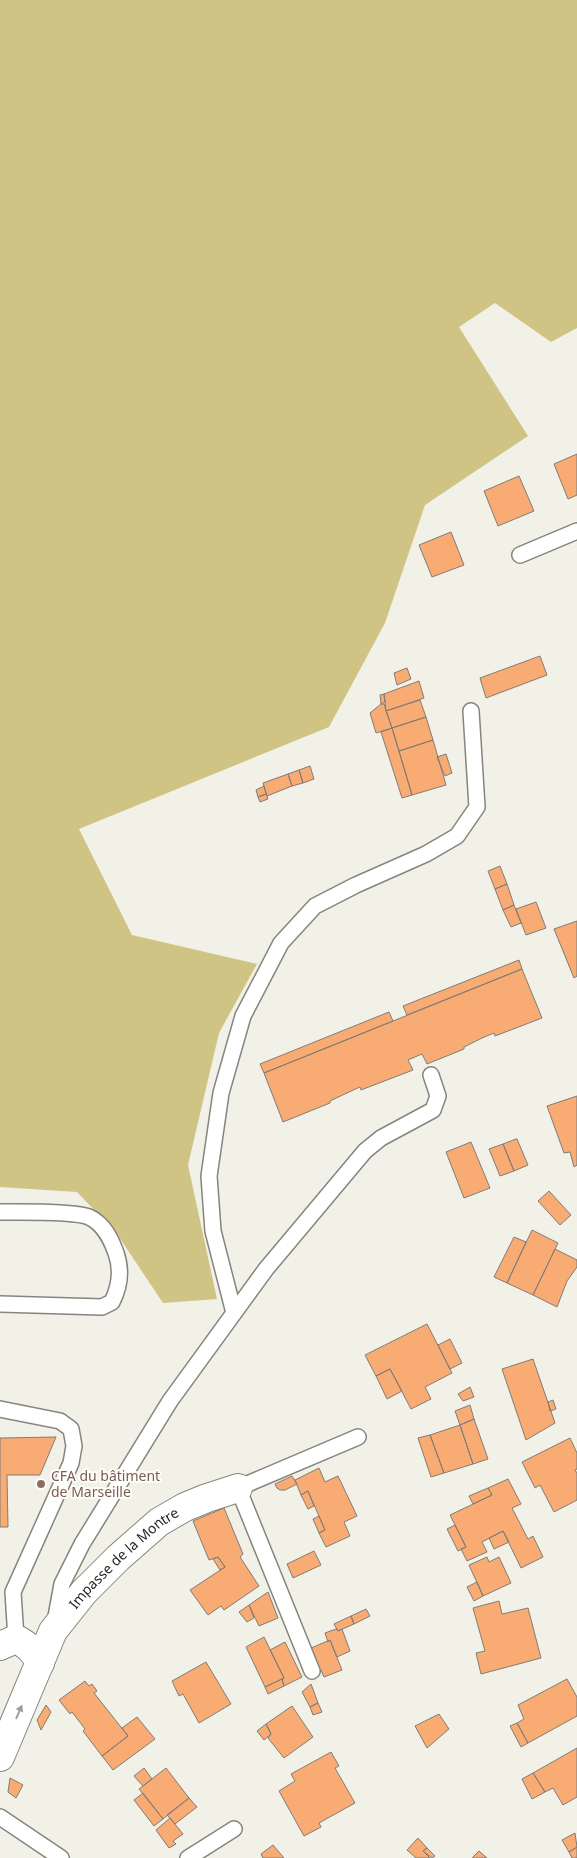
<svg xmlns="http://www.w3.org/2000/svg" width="577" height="1858" viewBox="0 0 577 1858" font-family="'Noto Sans',sans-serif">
<rect width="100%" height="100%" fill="#f2f1e8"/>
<path fill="#d0c484" d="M 0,0 L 577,0 L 577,328 L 551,342 L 495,303 L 459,327 L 528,436 L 425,505 L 385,623 L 329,727 L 79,829 L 132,935 L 257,964 L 219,1033 L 188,1165 L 217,1299 L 163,1303 L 117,1234 L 77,1192 L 0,1187 Z"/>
<path fill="#f8ab73" stroke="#837b76" d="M 577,454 L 577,495 L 568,499 L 554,464 Z
M 519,476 L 534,511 L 498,526 L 484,491 Z
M 451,532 L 464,565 L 432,577 L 419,545 Z
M 540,656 L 547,675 L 486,698 L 480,678 Z
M 407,668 L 411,679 L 397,685 L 394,673 Z
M 419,681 L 424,698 L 386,711 L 384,694 Z
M 384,694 L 385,702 L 381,704 L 380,695 Z
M 420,700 L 426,717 L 392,728 L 386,711 Z
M 381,704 L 384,704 L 392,728 L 376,733 L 370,713 Z
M 426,717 L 433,740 L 399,751 L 392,728 Z
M 392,728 L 412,795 L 402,798 L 381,732 Z
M 433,740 L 446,785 L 412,795 L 399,751 Z
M 446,754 L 452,773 L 445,776 L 437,757 Z
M 310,766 L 314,779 L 303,783 L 299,770 Z
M 299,770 L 303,783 L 292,786 L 288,774 Z
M 288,774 L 292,786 L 267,796 L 263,783 Z
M 264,786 L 266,794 L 258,797 L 256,790 Z
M 266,794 L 268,799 L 260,802 L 258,797 Z
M 500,866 L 507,884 L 495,889 L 488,871 Z
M 507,884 L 514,905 L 503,910 L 495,889 Z
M 536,902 L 546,928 L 526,935 L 516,909 Z
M 514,905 L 521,923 L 511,927 L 503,910 Z
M 577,921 L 577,976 L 574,978 L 554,929 Z
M 519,960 L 522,969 L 407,1015 L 403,1006 Z
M 522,969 L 542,1018 L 495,1036 L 494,1033 L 482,1038 L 464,1047 L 464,1049 L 427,1064 L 422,1054 L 408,1060 L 413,1070 L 361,1090 L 360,1087 L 349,1092 L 330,1101 L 330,1103 L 283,1122 L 264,1073 Z
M 389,1012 L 393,1021 L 264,1073 L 260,1064 Z
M 577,1096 L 577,1165 L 574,1167 L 570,1152 L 564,1153 L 547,1106 Z
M 516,1139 L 517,1139 L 528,1165 L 514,1171 L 503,1144 Z
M 471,1142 L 490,1188 L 464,1198 L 446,1152 Z
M 503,1144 L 514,1171 L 500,1176 L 489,1149 Z
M 549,1191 L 571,1215 L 560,1225 L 538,1201 Z
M 532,1230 L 558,1243 L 533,1295 L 507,1283 Z
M 514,1237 L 526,1242 L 507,1283 L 494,1277 Z
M 555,1249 L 577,1260 L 577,1267 L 567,1281 L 557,1307 L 533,1295 Z
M 427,1324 L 452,1373 L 425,1387 L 431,1399 L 411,1409 L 390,1369 L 376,1376 L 365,1355 Z
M 450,1339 L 462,1363 L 450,1369 L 438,1345 Z
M 533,1359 L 555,1423 L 526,1440 L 502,1369 Z
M 390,1369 L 402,1391 L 387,1399 L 376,1376 Z
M 470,1387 L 474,1397 L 463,1401 L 458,1394 Z
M 553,1400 L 556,1409 L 550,1411 L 548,1402 Z
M 470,1405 L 474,1419 L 460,1425 L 455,1411 Z
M 474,1419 L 488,1459 L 473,1464 L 460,1425 Z
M 460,1425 L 473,1464 L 444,1473 L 430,1435 Z
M 430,1435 L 444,1473 L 431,1477 L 418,1438 Z
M 56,1437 L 40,1475 L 7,1475 L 8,1527 L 0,1527 L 0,1438 Z
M 570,1438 L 577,1453 L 577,1469 L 575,1470 L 577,1473 L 577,1500 L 554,1512 L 540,1485 L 535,1488 L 522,1462 Z
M 319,1468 L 325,1482 L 338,1476 L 357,1516 L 344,1522 L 350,1536 L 326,1547 L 319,1533 L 325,1530 L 308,1491 L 301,1495 L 295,1480 Z
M 292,1476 L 297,1484 L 285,1490 L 280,1490 L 277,1488 L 275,1484 Z
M 508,1479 L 521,1504 L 512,1508 L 528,1539 L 533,1536 L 543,1557 L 521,1568 L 503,1531 L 482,1542 L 487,1552 L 467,1561 L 461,1549 L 466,1547 L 450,1515 L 492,1495 L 488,1488 Z
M 488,1488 L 492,1495 L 473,1504 L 469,1496 Z
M 308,1491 L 314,1506 L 308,1509 L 301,1495 Z
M 224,1508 L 243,1554 L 240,1557 L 259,1586 L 224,1610 L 221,1606 L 208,1615 L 190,1590 L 225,1567 L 218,1557 L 209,1560 L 193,1521 Z
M 319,1516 L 325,1530 L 319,1533 L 313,1519 Z
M 455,1525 L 466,1547 L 458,1551 L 447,1529 Z
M 503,1531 L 509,1542 L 494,1549 L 489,1538 Z
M 314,1551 L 321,1565 L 293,1578 L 287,1564 Z
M 218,1557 L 225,1567 L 220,1570 L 213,1559 Z
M 487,1557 L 489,1562 L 499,1557 L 511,1583 L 483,1596 L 469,1565 Z
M 477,1582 L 483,1596 L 474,1601 L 467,1587 Z
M 268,1592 L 278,1618 L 259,1626 L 249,1605 Z
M 499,1601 L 502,1614 L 528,1608 L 541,1658 L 481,1674 L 476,1653 L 485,1651 L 473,1608 Z
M 249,1605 L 254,1618 L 247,1622 L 239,1612 Z
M 366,1609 L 370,1616 L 354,1624 L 351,1616 Z
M 351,1616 L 354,1624 L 338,1631 L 334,1624 Z
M 336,1629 L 338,1631 L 342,1629 L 350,1651 L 337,1657 L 330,1640 L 328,1642 L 325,1633 Z
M 264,1637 L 284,1678 L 265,1687 L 246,1647 Z
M 330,1640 L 342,1670 L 324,1677 L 321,1670 L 319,1671 L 311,1648 Z
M 285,1642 L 302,1677 L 284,1686 L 282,1679 L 284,1678 L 270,1650 Z
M 206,1662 L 231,1704 L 199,1723 L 183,1694 L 179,1696 L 172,1681 Z
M 282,1679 L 284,1686 L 268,1694 L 265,1687 Z
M 567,1679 L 577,1697 L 577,1716 L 528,1743 L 517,1723 L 524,1719 L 518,1705 Z
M 85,1681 L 89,1686 L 92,1684 L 97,1691 L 94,1693 L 128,1736 L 102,1756 L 83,1731 L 85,1729 L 72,1712 L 70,1714 L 59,1700 Z
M 311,1684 L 318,1703 L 310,1707 L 302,1692 Z
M 318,1703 L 322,1712 L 313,1715 L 310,1707 Z
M 46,1705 L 51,1712 L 41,1730 L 37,1720 Z
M 292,1706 L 313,1737 L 284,1758 L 268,1738 L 271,1734 L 266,1724 Z
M 439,1714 L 449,1729 L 427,1748 L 415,1726 Z
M 137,1717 L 155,1739 L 113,1770 L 102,1756 L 128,1736 L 122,1728 Z
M 517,1723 L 528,1743 L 521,1747 L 510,1726 Z
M 266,1724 L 271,1734 L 264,1740 L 257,1731 Z
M 577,1748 L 577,1797 L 563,1805 L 553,1788 L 545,1792 L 533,1773 Z
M 331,1752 L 339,1766 L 335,1768 L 355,1803 L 319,1823 L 321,1827 L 304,1836 L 279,1791 L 295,1781 L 291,1774 Z
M 144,1768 L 152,1779 L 143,1786 L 134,1776 Z
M 166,1768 L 189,1798 L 163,1819 L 139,1789 Z
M 533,1773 L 545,1792 L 532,1799 L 522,1779 Z
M 10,1778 L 23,1785 L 16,1798 L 8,1792 Z
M 143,1793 L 163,1819 L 154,1826 L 134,1800 Z
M 189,1798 L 197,1807 L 175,1824 L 167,1815 Z
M 170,1818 L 183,1834 L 173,1841 L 176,1844 L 169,1848 L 156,1830 Z
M 575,1833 L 577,1847 L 569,1852 L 562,1840 Z
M 418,1838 L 427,1848 L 423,1851 L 430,1858 L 416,1858 L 407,1850 Z
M 273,1845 L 284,1858 L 263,1858 L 261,1854 Z
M 577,1847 L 577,1858 L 572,1858 L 569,1852 Z
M 427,1848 L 435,1856 L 432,1858 L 423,1851 Z
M 479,1851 L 487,1858 L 472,1858 Z"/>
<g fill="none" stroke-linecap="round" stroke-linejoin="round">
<defs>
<path id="service" d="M 520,555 L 577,531
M 0,1212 C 18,1212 76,1211 89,1217 C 104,1224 111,1239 116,1253 C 122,1270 120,1286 112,1302 L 102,1307 L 0,1304
M 234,1313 L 213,1231 L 209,1176 L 221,1093 L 243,1016 L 281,943 L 315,906 L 356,885 L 426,854 L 457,836 L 477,807 L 471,711
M 0,1409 L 60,1421 L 71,1429 L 74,1446 L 71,1463 L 13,1592 L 16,1639
M 55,1622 L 62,1584 L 82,1544 L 170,1401 L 266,1269 L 365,1151 L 381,1138 L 433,1110 L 438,1096 L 431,1075
M 312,1671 L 238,1488 L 358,1437
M 0,1817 L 61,1858
M 188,1858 L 234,1829"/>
<g id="minor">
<path d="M 0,1646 L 16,1639 C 28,1645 34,1651 40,1663"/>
<path id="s1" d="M 0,1757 L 53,1631 L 84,1592 L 118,1558 L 159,1522 L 185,1507 L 207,1498 L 238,1488"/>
</g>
</defs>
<use href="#service" stroke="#86857d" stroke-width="18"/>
<use href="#minor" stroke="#86857d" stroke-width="30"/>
<use href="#service" stroke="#fff" stroke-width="15"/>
<use href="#minor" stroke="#fff" stroke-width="28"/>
</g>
<defs><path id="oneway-solid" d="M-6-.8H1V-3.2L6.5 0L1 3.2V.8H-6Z" transform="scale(1.25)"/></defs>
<use fill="#9e9e9c" href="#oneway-solid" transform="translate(19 1712) rotate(-67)"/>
<circle fill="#8d6e63" stroke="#fffef9" stroke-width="2" cx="41" cy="1484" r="5"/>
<g text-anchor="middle" stroke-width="4" stroke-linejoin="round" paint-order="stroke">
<g font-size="14" fill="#785e54" stroke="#fffef9" text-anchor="start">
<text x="51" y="1481">CFA du bâtiment<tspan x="51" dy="16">de Marseille</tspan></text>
</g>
<g font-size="14" fill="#282724" stroke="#fffef9">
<text dy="5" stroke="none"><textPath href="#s1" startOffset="239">Impasse de la Montre</textPath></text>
</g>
</g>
</svg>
